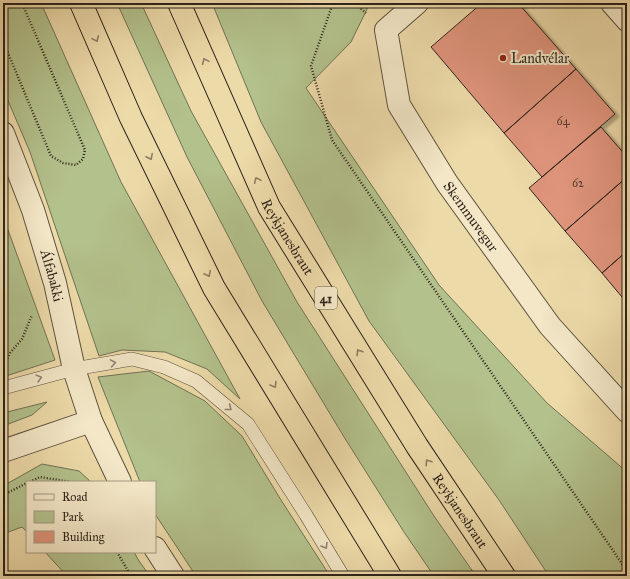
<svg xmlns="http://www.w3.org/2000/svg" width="630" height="579" viewBox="0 0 630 579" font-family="'IM FELL Great Primer',serif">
<defs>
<filter id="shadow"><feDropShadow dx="4.5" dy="2.5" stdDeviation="1" flood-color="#0004"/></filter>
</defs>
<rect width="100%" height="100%" fill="#eddaa9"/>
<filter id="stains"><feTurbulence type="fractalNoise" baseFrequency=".005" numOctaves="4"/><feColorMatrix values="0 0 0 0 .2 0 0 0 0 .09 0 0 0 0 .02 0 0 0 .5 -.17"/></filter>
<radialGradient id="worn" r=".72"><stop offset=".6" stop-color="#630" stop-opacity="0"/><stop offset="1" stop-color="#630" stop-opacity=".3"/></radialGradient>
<path fill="#b3c18c" stroke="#707254" d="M 3,3 L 41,3 L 121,182 L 240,399 L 207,369 L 165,352 L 122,350 L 99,356 L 30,152 L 3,89 Z
M 117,3 L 141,3 L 191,111 L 297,302 L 434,516 L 476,576 L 434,576 L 404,532 L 344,437 L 262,301 L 187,157 Z
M 212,3 L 370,3 L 351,42 L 306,88 L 439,285 L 547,403 L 627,472 L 627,576 L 549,576 L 499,500 L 369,321 L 261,122 Z
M 3,216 L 55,360 L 3,377 Z
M 149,371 L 205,401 L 242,436 L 281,500 L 330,576 L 196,576 L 155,514 L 155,482 L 140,482 L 98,377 Z
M 47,402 L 32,415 L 3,426 L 3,413 Z
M 42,464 L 79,471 L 91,482 L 27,482 L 27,532 L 22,527 L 3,534 L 3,486 Z
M 45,552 L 134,552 L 139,561 L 150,576 L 67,576 Z"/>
<path fill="#df947b" stroke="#2d231b" filter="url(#shadow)" d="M 482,3 L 518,3 L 576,69 L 504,133 L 431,47 Z
M 576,69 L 615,114 L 542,177 L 504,133 Z
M 601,127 L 627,157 L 627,177 L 565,231 L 529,188 Z
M 627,177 L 627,251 L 602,273 L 565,231 Z
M 627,251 L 627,303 L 602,273 Z"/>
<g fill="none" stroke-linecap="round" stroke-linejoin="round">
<defs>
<path id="lane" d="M 3,388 L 74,369 L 132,359 L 164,367 L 196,381 L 248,424 L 306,515 L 343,576"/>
<g id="street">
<path id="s1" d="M 417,3 L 386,30 L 399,105 L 447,183 L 550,326 L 627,411"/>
<path d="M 612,3 L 627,20"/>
<path id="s2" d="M 3,133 L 33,210 L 55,283 L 74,369 L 91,421 L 120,482"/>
<path d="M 3,451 L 91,421"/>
<path d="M 155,548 L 173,576"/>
</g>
<g id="highway">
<path d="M 81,3 L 131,118 L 214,288 L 390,576"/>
<path id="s3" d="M 179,3 L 269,207 L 417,446 L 504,576"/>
</g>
</defs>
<use href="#lane" stroke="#5d513e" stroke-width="14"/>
<use href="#street" stroke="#5d513e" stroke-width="24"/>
<use href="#highway" stroke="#2d231b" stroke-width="24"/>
<path stroke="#2d231b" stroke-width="2.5" stroke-dasharray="1 2" stroke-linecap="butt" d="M 333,3 L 311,66 L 332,140 L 627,571
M 354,3 L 366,13
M 3,41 L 51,156 L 63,163 L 76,165 L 83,159 L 85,150 L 22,3
M 5,364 L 10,353 L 22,339 L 32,315
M 30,482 L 40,477 L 70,482
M 3,495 L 27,483
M 117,552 L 131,576"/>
<use href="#lane" stroke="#f3e7c7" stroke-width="13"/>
<use href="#street" stroke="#f3e7c7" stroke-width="22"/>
<use href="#highway" stroke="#eddaa9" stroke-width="22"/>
</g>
<defs><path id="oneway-chevron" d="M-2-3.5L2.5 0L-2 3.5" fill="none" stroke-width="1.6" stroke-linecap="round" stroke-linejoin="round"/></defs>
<g stroke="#8d7e62">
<use href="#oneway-chevron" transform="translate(96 39) rotate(66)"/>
<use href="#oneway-chevron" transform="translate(205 61) rotate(-114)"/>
<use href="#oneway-chevron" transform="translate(150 157) rotate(64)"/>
<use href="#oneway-chevron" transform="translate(257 180) rotate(-114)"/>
<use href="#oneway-chevron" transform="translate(208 274) rotate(64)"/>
<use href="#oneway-chevron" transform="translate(359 352) rotate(-122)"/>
<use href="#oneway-chevron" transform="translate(274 385) rotate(59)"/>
<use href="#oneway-chevron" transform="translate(428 462) rotate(-124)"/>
</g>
<g stroke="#908571">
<use href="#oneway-chevron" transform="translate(113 363) rotate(-10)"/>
<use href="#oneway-chevron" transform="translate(39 378) rotate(-15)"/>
<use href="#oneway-chevron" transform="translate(229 408) rotate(39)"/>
<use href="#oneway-chevron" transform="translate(325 546) rotate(59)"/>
</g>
<circle fill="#8f2418" stroke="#f3e7c7" stroke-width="1.5" cx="503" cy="58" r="4"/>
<g text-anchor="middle" stroke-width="4" stroke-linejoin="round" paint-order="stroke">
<g font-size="12" fill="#5a3f33">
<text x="563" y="125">64</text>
<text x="578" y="187">62</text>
</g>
<rect fill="#f3e7c7" stroke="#685e4f" stroke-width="1" x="315" y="287" width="22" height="22" rx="3"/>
<g font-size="13" font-weight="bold" fill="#2d231b">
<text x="326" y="303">41</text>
</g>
<g font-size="14" fill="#2d231b" stroke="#f3e7c7" text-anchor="start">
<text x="511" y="63">Landvélar</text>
</g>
<g font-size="14" fill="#2d231b" stroke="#f3e7c7">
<text dy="5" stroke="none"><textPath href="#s1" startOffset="250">Skemmuvegur</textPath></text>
<text dy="5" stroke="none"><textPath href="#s3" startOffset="258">Reykjanesbraut</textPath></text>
<text dy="5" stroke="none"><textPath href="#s2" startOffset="151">Álfabakki</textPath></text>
<text dy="5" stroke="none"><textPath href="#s3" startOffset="582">Reykjanesbraut</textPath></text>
</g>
</g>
<rect width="630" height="579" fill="none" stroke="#eddaa9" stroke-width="16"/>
<rect x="4" y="4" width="622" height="571" fill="none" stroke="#2d231b" stroke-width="2"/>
<rect x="8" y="8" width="614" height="563" fill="none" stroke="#2d231b"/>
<rect x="26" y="481" width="130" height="72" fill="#f3e7c7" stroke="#a49982"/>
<rect x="34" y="494" width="20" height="6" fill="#f3e7c7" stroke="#a49982"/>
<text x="62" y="501" font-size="12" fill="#2d231b">Road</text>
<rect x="34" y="511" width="20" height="12" fill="#b3c18c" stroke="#a49982"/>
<text x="62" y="521" font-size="12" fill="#2d231b">Park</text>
<rect x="34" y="531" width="20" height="12" fill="#df947b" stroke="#a49982"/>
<text x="62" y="541" font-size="12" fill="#2d231b">Building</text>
<rect width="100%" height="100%" filter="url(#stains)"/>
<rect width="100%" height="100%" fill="url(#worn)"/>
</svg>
